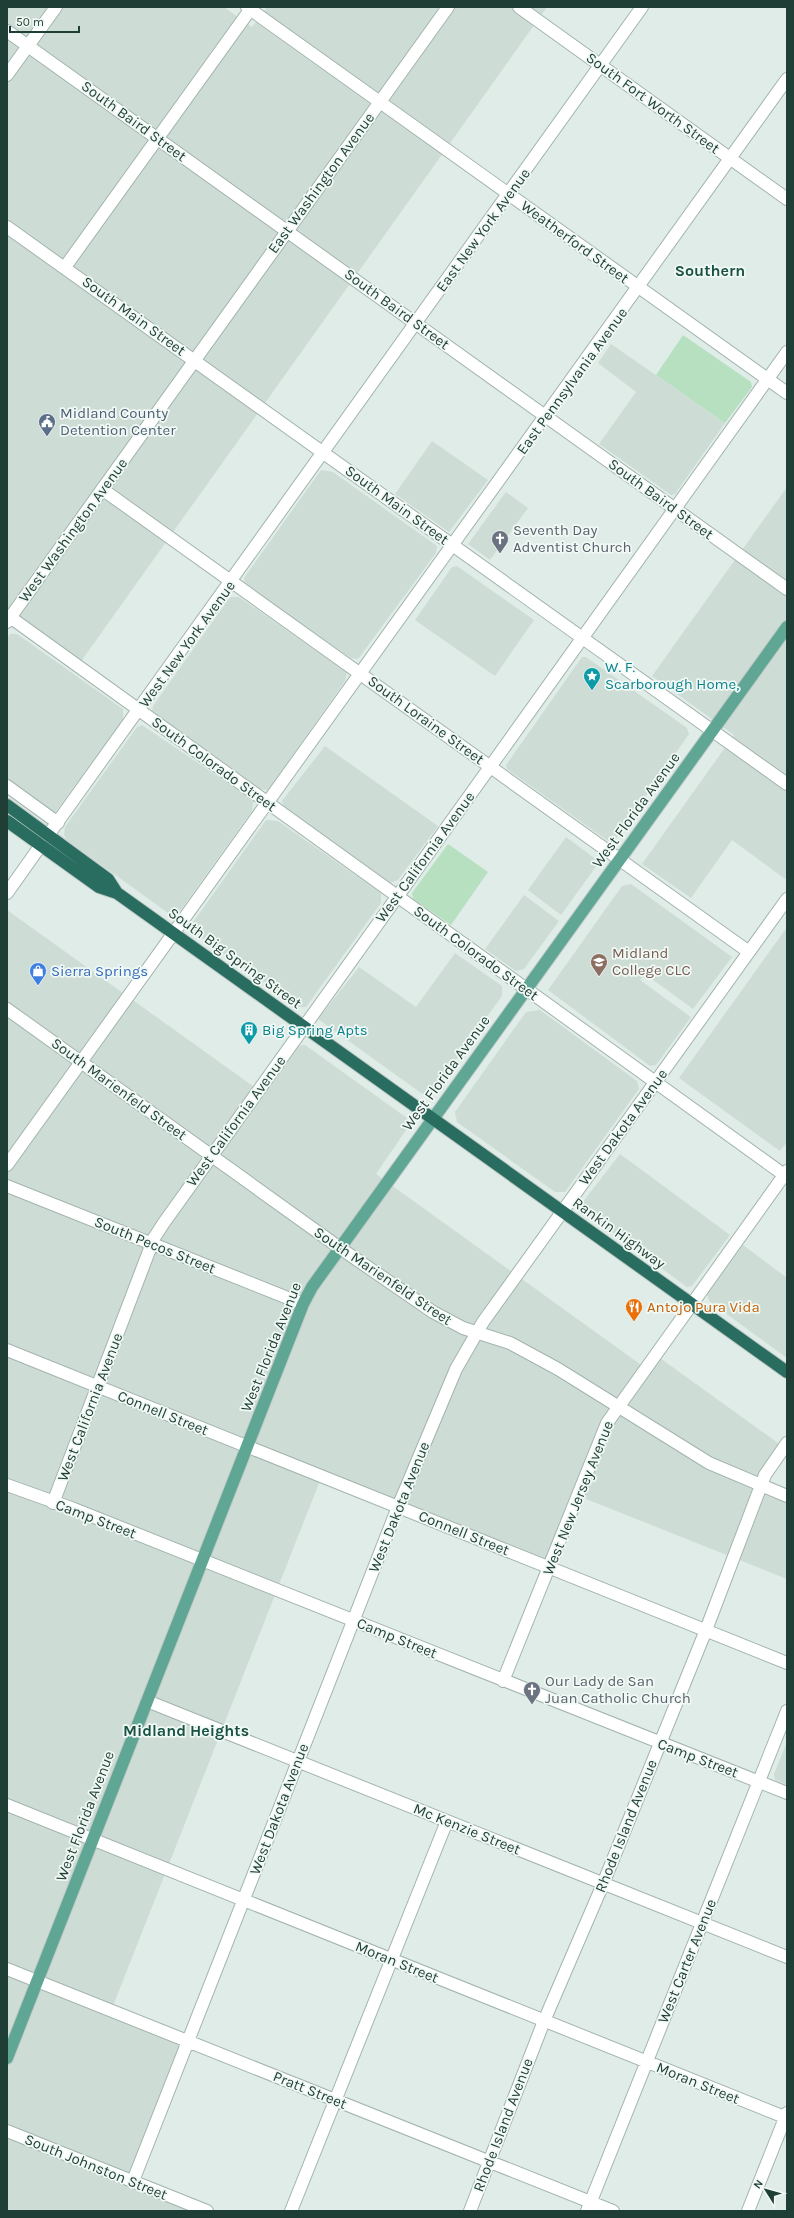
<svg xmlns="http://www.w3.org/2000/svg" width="794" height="2218" viewBox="0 0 794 2218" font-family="Karla,sans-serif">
<rect width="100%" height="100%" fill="#e0ece7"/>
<path fill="#cedcd6" d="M 7,7 L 224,7 L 252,27 L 267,7 L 547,7 L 77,667 L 7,617 Z
M 611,344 L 725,423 L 675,494 L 671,495 L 599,444 L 636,392 L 598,363 Z
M 432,441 L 488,480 L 449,532 L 395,494 Z
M 321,470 L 333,472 L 437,546 L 436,553 L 358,659 L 351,658 L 245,585 L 244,578 Z
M 787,487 L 787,877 L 785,879 L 732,840 L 691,898 L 642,864 L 734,735 L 652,676 Z
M 506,492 L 528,508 L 490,560 L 468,544 Z
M 457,566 L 534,620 L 495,676 L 415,620 L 452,567 Z
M 230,597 L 239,597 L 347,673 L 345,681 L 268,790 L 260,789 L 152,711 L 153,706 Z
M 10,634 L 17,634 L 123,709 L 123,720 L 54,814 L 7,781 L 7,638 Z
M 582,657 L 586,657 L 687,728 L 689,734 L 615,840 L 608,841 L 507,769 L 506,765 Z
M 142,725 L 247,796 L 253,802 L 252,811 L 175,918 L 67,840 L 64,835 L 65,827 L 137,727 Z
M 325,746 L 438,826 L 398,880 L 390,883 L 284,808 L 282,801 Z
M 266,820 L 278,821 L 381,893 L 381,903 L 306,1007 L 298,1007 L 194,932 L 191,925 Z
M 566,837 L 597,860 L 597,865 L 561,915 L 528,890 Z
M 631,884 L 732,957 L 693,1009 L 645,974 L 640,980 L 691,1017 L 656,1065 L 650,1066 L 548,990 L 622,886 Z
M 524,895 L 559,921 L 524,969 L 516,971 L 485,949 Z
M 7,910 L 264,1094 L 298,1046 L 305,1045 L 407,1118 L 408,1127 L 376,1174 L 644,1367 L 653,1353 L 782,1446 L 756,1483 L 787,1496 L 787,1579 L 581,1497 L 552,1567 L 323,1473 L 111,2011 L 190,2042 L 135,2183 L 205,2211 L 7,2211 Z
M 787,927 L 787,1142 L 780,1151 L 679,1078 Z
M 455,953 L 502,986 L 502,996 L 428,1098 L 318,1019 L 359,967 L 416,1007 Z
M 540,1010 L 637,1081 L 639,1089 L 565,1192 L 555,1192 L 457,1122 L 455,1112 L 526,1012 Z
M 620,1154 L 730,1235 L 692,1286 L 687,1287 L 584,1211 L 582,1203 Z
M 743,1245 L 787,1278 L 787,1358 L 709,1301 L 707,1294 Z
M 787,1742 L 787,1785 L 775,1780 L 774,1774 Z"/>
<path fill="#b7e0c1" d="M 683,335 L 751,382 L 752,387 L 725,423 L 656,375 Z
M 448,844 L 488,872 L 451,925 L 413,899 L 412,893 Z"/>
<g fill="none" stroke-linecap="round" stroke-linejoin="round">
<defs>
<path id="minor" d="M 247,7 L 787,393
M 519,7 L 787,199
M 7,31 L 787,589
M 7,75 L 56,7
M 7,227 L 787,784
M 65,267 L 252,7
M 102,489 L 749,952
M 10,617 L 787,1177
M 7,622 L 448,7
M 7,786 L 58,823
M 49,834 L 642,7
M 7,893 L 41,845
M 7,1009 L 340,1248 L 433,1312 L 463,1328 L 510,1343 L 558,1369 L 709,1463 L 787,1496
M 7,1165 L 787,79
M 7,1186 L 303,1304
M 7,1350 L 787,1663
M 7,1485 L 74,1509 L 787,1793
M 53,1503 L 154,1238 L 163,1224 L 787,352
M 503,1681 L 607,1423 L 787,1171
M 147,1701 L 787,1957
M 7,1805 L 787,2118
M 7,1969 L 613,2211
M 7,2131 L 207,2211
M 133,2181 L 398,1507 L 456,1369 L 483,1322 L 787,899
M 291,2211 L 447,1821
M 470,2211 L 544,2021 L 603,1884 L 706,1630 L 765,1475 L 787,1443
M 587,2211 L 787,1711
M 748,2211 L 787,2113"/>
<path id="major" d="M 7,2058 L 303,1304 L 312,1287 L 787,627"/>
<path id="highway" d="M 7,805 L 108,879 L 117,893
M 7,821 L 99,887 L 117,893 L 787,1372"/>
</defs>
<use href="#minor" stroke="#a2b4ae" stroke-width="14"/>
<use href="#major" stroke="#c0c9c7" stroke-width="14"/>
<use href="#highway" stroke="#c0c9c7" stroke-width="14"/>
<use href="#minor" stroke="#fff" stroke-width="12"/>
<use href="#major" stroke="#60a694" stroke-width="12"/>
<use href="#highway" stroke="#286d5f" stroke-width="12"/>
</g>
<defs>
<symbol id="civic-pin" viewBox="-11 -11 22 30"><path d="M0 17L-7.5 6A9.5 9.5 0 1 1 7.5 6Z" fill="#5c6f8a" stroke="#f1f9f5"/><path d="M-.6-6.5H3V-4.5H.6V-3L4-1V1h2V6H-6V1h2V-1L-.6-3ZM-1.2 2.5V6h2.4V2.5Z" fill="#fff"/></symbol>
<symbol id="church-pin" viewBox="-11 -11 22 30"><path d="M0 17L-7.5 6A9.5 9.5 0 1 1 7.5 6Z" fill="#6b7280" stroke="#f1f9f5"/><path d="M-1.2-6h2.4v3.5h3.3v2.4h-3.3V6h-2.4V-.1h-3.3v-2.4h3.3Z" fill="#fff"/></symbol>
<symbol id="sight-pin" viewBox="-11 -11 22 30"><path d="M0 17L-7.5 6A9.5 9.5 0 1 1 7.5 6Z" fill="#0f9aa8" stroke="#f1f9f5"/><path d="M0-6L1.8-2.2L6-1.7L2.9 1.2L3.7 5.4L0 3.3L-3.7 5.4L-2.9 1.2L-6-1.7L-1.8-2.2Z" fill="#fff"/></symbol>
<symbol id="university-pin" viewBox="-11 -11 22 30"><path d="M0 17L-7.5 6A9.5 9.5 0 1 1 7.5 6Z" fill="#8d6e63" stroke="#f1f9f5"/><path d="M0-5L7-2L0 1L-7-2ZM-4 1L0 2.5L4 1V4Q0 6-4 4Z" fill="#fff"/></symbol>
<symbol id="shop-pin" viewBox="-11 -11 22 30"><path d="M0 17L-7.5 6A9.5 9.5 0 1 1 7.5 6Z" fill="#3f7fe0" stroke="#f1f9f5"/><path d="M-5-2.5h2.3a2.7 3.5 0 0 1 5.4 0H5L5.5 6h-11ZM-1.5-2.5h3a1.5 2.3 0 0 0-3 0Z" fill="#fff"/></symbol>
<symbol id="building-pin" viewBox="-11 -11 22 30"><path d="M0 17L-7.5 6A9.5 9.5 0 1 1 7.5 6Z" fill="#0f9aa8" stroke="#f1f9f5"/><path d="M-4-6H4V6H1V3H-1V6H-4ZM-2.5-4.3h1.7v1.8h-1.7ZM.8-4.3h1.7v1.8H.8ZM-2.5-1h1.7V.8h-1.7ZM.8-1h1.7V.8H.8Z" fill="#fff"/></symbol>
<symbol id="restaurant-pin" viewBox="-11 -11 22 30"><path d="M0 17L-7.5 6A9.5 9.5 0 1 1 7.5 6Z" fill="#e8710a" stroke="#f1f9f5"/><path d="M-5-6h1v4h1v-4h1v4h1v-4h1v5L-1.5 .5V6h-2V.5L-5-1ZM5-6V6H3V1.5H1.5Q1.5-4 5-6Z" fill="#fff"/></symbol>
</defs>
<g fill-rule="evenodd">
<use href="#civic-pin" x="37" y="412" width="20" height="27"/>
<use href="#church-pin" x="490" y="529" width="20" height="27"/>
<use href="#sight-pin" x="582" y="666" width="20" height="27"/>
<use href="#university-pin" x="589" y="952" width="20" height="27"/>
<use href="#shop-pin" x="28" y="961" width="20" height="27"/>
<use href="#building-pin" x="239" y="1020" width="20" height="27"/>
<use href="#restaurant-pin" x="624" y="1297" width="20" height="27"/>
<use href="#church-pin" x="522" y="1680" width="20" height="27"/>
</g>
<g text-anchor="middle" stroke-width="3.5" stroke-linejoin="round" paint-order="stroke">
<g font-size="15" fill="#1f3e36" stroke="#f1f9f5">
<text transform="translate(653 103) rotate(36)" y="5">South Fort Worth Street</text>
<text transform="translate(134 121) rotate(36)" y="5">South Baird Street</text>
<text transform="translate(321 183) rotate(-54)" y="5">East Washington Avenue</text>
<text transform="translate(483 230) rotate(-54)" y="5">East New York Avenue</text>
<text transform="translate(575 242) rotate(36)" y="5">Weatherford Street</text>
<text transform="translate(397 309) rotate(36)" y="5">South Baird Street</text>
<text transform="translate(134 316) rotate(36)" y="5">South Main Street</text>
<text transform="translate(572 381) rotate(-54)" y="5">East Pennsylvania Avenue</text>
<text transform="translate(661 499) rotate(36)" y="5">South Baird Street</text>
<text transform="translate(397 505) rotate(36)" y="5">South Main Street</text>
<text transform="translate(73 530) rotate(-54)" y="5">West Washington Avenue</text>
<text transform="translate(187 644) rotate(-54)" y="5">West New York Avenue</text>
<text transform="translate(426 720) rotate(36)" y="5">South Loraine Street</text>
<text transform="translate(214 764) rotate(36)" y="5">South Colorado Street</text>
<text transform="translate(636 810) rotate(-54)" y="5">West Florida Avenue</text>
<text transform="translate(425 857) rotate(-54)" y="5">West California Avenue</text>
<text transform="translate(476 953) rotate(36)" y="5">South Colorado Street</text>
<text transform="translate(235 958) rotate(36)" y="5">South Big Spring Street</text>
<text transform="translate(446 1073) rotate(-54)" y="5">West Florida Avenue</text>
<text transform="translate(119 1089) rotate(36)" y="5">South Marienfeld Street</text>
<text transform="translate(236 1121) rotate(-54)" y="5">West California Avenue</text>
<text transform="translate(623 1127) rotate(-54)" y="5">West Dakota Avenue</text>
<text transform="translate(619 1233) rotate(36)" y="5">Rankin Highway</text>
<text transform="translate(155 1245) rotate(22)" y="5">South Pecos Street</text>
<text transform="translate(383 1276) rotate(34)" y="5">South Marienfeld Street</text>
<text transform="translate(271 1347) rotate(-68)" y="5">West Florida Avenue</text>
<text transform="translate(90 1407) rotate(-69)" y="5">West California Avenue</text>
<text transform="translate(163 1413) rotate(22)" y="5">Connell Street</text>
<text transform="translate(578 1498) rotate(-68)" y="5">West New Jersey Avenue</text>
<text transform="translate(399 1507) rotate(-68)" y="5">West Dakota Avenue</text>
<text transform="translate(96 1519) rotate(21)" y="5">Camp Street</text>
<text transform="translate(464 1533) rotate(22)" y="5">Connell Street</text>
<text transform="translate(397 1638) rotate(22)" y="5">Camp Street</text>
<text transform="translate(698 1758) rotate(21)" y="5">Camp Street</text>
<text transform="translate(279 1809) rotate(-69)" y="5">West Dakota Avenue</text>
<text transform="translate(85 1816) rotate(-69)" y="5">West Florida Avenue</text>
<text transform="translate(626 1826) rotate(-68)" y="5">Rhode Island Avenue</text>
<text transform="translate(467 1829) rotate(22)" y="5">Mc Kenzie Street</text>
<text transform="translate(687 1961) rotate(-68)" y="5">West Carter Avenue</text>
<text transform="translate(397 1962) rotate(22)" y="5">Moran Street</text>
<text transform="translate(698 2083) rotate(22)" y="5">Moran Street</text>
<text transform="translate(310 2090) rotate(22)" y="5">Pratt Street</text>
<text transform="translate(503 2125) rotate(-69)" y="5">Rhode Island Avenue</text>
<text transform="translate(96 2167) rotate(22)" y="5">South Johnston Street</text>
</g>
<g font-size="15" fill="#4e5e75" stroke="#f1f9f5" text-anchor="start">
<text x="60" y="418">Midland County<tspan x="60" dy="17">Detention Center</tspan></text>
</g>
<g font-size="15" fill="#5b616d" stroke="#f1f9f5" text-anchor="start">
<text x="513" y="535">Seventh Day<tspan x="513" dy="17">Adventist Church</tspan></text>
<text x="545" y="1686">Our Lady de San<tspan x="545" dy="17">Juan Catholic Church</tspan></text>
</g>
<g font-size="15" fill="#0d838f" stroke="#f1f9f5" text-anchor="start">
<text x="605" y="672">W. F.<tspan x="605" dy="17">Scarborough Home,</tspan></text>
<text x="262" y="1035">Big Spring Apts</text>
</g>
<g font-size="15" fill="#785e54" stroke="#f1f9f5" text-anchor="start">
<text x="612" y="958">Midland<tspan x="612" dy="17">College CLC</tspan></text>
</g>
<g font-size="15" fill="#366cbe" stroke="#f1f9f5" text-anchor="start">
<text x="51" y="976">Sierra Springs</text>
</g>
<g font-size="15" fill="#c56008" stroke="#f1f9f5" text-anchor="start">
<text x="647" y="1312">Antojo Pura Vida</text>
</g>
<g font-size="16" font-weight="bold" fill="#195244" stroke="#f1f9f5">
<text x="710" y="276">Southern</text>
<text x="186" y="1736">Midland Heights</text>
</g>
</g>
<rect width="794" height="2218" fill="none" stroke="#1f3e36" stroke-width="16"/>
<g transform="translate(766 2190) rotate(307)" stroke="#f1f9f5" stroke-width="3" paint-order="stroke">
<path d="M0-3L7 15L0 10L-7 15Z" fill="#1f3e36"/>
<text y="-6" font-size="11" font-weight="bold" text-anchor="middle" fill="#1f3e36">N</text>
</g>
<path d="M10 26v6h69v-6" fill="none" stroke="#1f3e36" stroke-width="2"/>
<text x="16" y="26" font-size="12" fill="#1f3e36" stroke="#f1f9f5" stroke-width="3" paint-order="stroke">50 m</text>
</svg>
